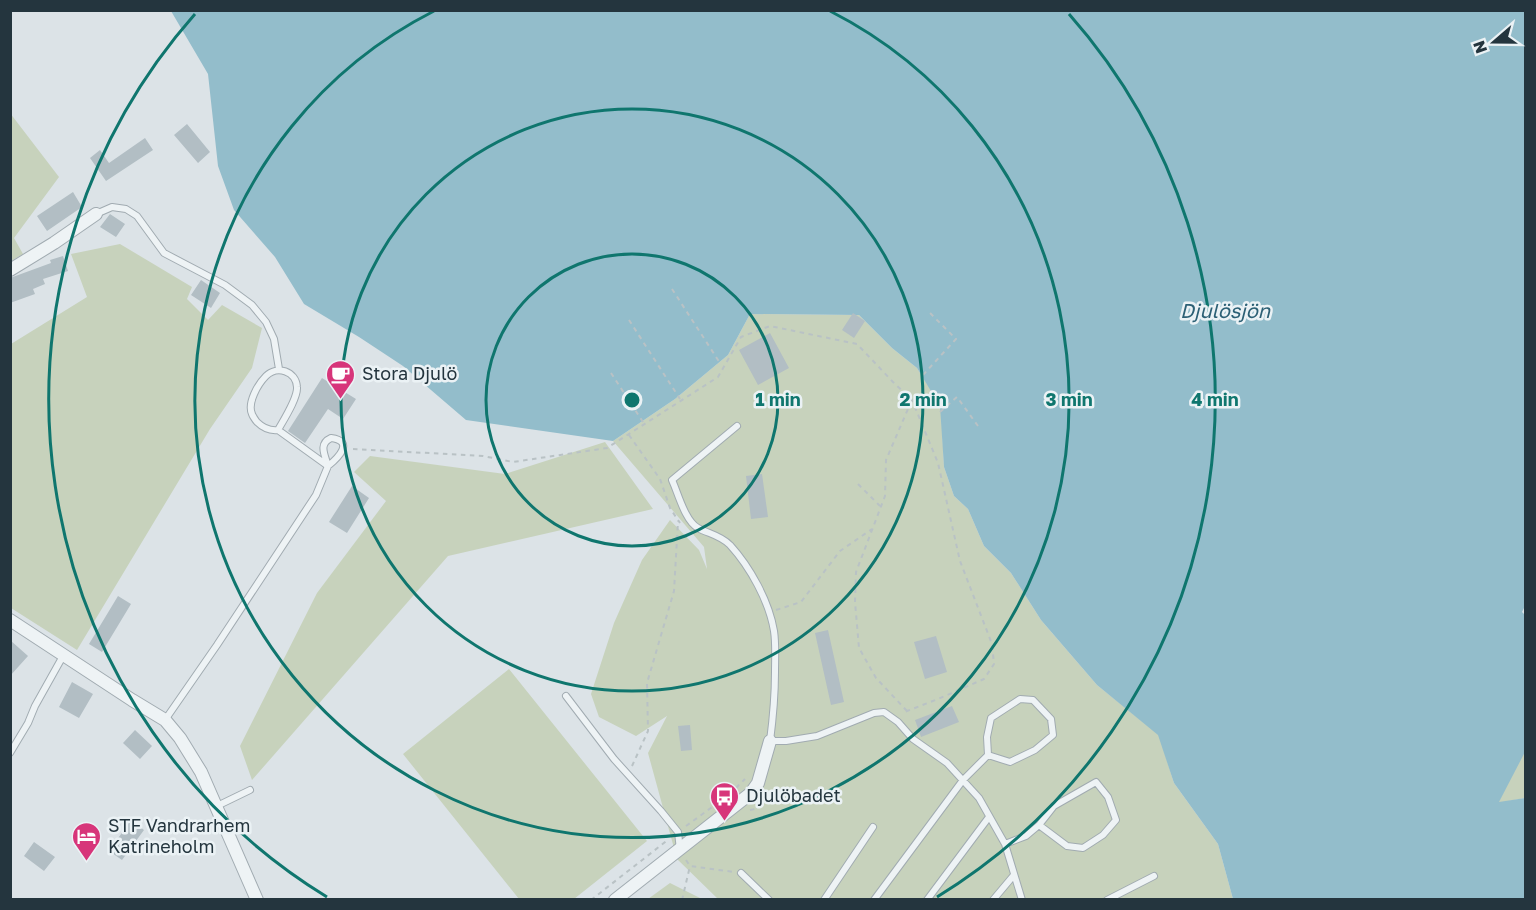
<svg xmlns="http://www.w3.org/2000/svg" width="1536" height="910" viewBox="0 0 1536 910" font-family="'Golos Text',sans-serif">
<rect width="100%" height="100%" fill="#dce3e7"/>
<path fill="#c7d2bc" d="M 10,113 L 59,177 L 14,238 L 23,254 L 11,261 Z
M 120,244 L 192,287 L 187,299 L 208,320 L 222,305 L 262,328 L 252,368 L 210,429 L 77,650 L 11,608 L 11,344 L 87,297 L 71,254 Z
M 750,314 L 859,315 L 892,348 L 917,368 L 941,406 L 944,467 L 954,496 L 968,509 L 984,546 L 1011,573 L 1041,620 L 1097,685 L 1159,735 L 1174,783 L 1218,844 L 1233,899 L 718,899 L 677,859 L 648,753 L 667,716 L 636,736 L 599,717 L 591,694 L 614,623 L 642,560 L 670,520 L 699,550 L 707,569 L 704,547 L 613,441 L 675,399 L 728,355 Z
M 605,442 L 653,509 L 448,556 L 252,780 L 240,746 L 317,593 L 386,501 L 354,472 L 370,456 L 505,474 Z
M 509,669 L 647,841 L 574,899 L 519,899 L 403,754 Z
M 1525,750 L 1525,798 L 1498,803 Z
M 670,883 L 702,899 L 648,899 Z"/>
<path fill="#93bdcb" d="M 171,11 L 1525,11 L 1526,604 L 1522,612 L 1526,616 L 1526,750 L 1499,802 L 1525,798 L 1525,899 L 1233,899 L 1218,844 L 1174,783 L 1158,735 L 1097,685 L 1041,620 L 1011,573 L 984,546 L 968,509 L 954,496 L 944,467 L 940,406 L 917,368 L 892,348 L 859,315 L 750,314 L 728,355 L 675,399 L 613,441 L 466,420 L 403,366 L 359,337 L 304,304 L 275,257 L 234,210 L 218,166 L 208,74 Z"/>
<path fill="#b2bec4" d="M 187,124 L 210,152 L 198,163 L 174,135 Z
M 145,138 L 153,150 L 106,181 L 90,158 L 100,150 L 109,163 Z
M 73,192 L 82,207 L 47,231 L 37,216 Z
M 110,214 L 125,224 L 116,237 L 100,227 Z
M 63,256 L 68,271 L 43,279 L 45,284 L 33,289 L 35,294 L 10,303 L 10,278 L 51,263 L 50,260 Z
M 201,280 L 220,293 L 211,308 L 191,295 Z
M 853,313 L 865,321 L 854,338 L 842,330 Z
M 770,333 L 789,368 L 758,385 L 739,350 Z
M 322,378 L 356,399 L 343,419 L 328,409 L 305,443 L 288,431 Z
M 762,474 L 768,517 L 751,519 L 746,476 Z
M 352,486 L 369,498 L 347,533 L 329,522 Z
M 118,596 L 131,604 L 102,652 L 89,644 Z
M 828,630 L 844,702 L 831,705 L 815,633 Z
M 936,636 L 947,672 L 925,679 L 914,642 Z
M 10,640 L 28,656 L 10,676 Z
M 72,682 L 93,694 L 79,718 L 59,707 Z
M 952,706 L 959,722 L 921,737 L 915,720 Z
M 690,725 L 692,750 L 681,751 L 678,726 Z
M 135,730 L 152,746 L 140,759 L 123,743 Z
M 131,820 L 144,830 L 122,860 L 109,851 Z
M 34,842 L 55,857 L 44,871 L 24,856 Z"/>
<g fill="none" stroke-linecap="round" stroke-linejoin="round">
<defs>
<path id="service" d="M 96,214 L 112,207 L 126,209 L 137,216 L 164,253 L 225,285 L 252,305 L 266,322 L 274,339 L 279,369
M 737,426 L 672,480 C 678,493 685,521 698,528 C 709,534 720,535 730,545 C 750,567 769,601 774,631 C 776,644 775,658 775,672 C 775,695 773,718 770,741 L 786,741 L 817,736 L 874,713 L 884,712 L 898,722 L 913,739 L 947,763 L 979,798 L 1005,844 L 1022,900
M 566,696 L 614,759 L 661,811 L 678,832 L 680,850
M 165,720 L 217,645 L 316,495 L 328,466 C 325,455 318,444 331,438 C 355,441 338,458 328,466 L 278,430 C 269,431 263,428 257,422 C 256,421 252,415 252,414 C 247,403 258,384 266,376 C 277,365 296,371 297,387 C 298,398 283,421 278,430
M 10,753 L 28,723 L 35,706 L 63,656
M 217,806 L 250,790
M 1005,844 L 1026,836 L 1039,825 L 1067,846 L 1083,848 L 1103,835 L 1116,820 L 1108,797 L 1096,782 L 1054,806 L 1039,825
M 741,873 L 769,900
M 824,900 L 873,827
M 874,900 L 963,780 L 988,755 L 987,737 L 991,718 L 1020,699 L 1033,700 L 1051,719 L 1053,735 L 1035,750 L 1010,762 L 988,755
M 927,900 L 989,817
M 993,900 L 1014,875
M 1107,900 L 1154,876"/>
<path id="minor" d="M 10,270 L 54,243 L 96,214
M 10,620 L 132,700 L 165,720 L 180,738 L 201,772 L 257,900
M 615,900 L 751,793 L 758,783 L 770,741"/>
</defs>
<use href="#service" stroke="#a1abb1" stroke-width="8"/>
<use href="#minor" stroke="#a1abb1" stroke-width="14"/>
<path stroke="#b9c2c5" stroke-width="2" stroke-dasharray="4.5 4.5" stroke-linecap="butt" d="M 672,289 L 720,363
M 629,320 L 680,399
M 611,373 L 643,422
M 923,375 L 956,339 L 928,311
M 940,412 L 957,397 L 978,426
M 629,435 L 660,479 L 670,508 L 680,523
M 353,449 L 483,456 L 513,462 L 607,448 L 718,377 L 741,337 L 770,326 L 857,344 L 893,382 L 912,400 L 938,463 L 960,561 L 992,644 L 994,664 L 984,679 L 938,699 L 902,713
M 858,484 L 880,506
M 776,610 L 801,602 L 840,551 L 872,529
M 907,711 L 876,678 L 859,648 L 855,602 L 856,572 L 885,496 L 886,460 L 911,402
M 632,766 L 648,731 L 647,683 L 674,591 L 678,521
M 736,788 L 745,779
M 750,810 L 755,809 L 778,791
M 686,826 L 715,805
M 686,860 L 690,866 L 734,872
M 591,900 L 669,839
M 682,900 L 690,866"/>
<use href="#service" stroke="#eef3f5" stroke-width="6"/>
<use href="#minor" stroke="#eef3f5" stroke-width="12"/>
</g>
<g fill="none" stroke="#0f766e" stroke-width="3">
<circle cx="632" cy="400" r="146"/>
<circle cx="632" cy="400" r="291"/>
<path d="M830 11A437 437 0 1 1 434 11"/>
<path d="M327 897A583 583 0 0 1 195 14M1069 14A583 583 0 0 1 937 897"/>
</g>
<defs>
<symbol id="cafe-pin" viewBox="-11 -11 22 30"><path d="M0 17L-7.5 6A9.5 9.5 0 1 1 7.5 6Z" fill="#d7357a" stroke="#ebf2f5"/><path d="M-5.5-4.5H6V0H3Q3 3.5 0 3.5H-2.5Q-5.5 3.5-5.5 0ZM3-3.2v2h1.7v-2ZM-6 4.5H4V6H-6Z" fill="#fff"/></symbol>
<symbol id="bus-pin" viewBox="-11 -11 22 30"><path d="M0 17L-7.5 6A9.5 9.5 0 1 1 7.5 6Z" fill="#d7357a" stroke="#ebf2f5"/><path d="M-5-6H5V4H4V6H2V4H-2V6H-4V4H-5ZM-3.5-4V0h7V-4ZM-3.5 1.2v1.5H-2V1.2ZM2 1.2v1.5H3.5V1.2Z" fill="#fff"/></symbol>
<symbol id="hotel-pin" viewBox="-11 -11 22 30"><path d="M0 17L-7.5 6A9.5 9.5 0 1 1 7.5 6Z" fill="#d7357a" stroke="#ebf2f5"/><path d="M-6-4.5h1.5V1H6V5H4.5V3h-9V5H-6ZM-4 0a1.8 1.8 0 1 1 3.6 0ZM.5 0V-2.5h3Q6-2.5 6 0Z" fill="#fff"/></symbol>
</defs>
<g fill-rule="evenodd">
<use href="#cafe-pin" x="324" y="358" width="33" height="45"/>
<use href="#bus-pin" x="708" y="780" width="33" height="45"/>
<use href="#hotel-pin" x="70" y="820" width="33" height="45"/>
</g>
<g text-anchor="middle" stroke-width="5" stroke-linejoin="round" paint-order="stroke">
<g font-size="18" fill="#24353e" stroke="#ebf2f5" text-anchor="start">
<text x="362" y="380">Stora Djulö</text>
<text x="746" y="802">Djulöbadet</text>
<text x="108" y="832">STF Vandrarhem<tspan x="108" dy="21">Katrineholm</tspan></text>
</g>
<g font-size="20" font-style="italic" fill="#2c6075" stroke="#ebf2f5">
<text x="1225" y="318">Djulösjön</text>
</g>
</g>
<circle cx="632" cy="400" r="9" fill="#0f766e" stroke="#ebf2f5" stroke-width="3"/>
<g font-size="18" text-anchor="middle" font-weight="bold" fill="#0f766e" stroke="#ebf2f5" stroke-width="5" stroke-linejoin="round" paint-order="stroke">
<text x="778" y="406">1 min</text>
<text x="923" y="406">2 min</text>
<text x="1069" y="406">3 min</text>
<text x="1215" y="406">4 min</text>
</g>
<rect width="1536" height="910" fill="none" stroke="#24353e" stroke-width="24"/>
<g transform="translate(1494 42) rotate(250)" stroke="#ebf2f5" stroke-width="4.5" paint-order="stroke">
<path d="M0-4.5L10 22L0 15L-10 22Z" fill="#24353e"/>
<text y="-9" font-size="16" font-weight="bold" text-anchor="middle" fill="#24353e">N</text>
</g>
</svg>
